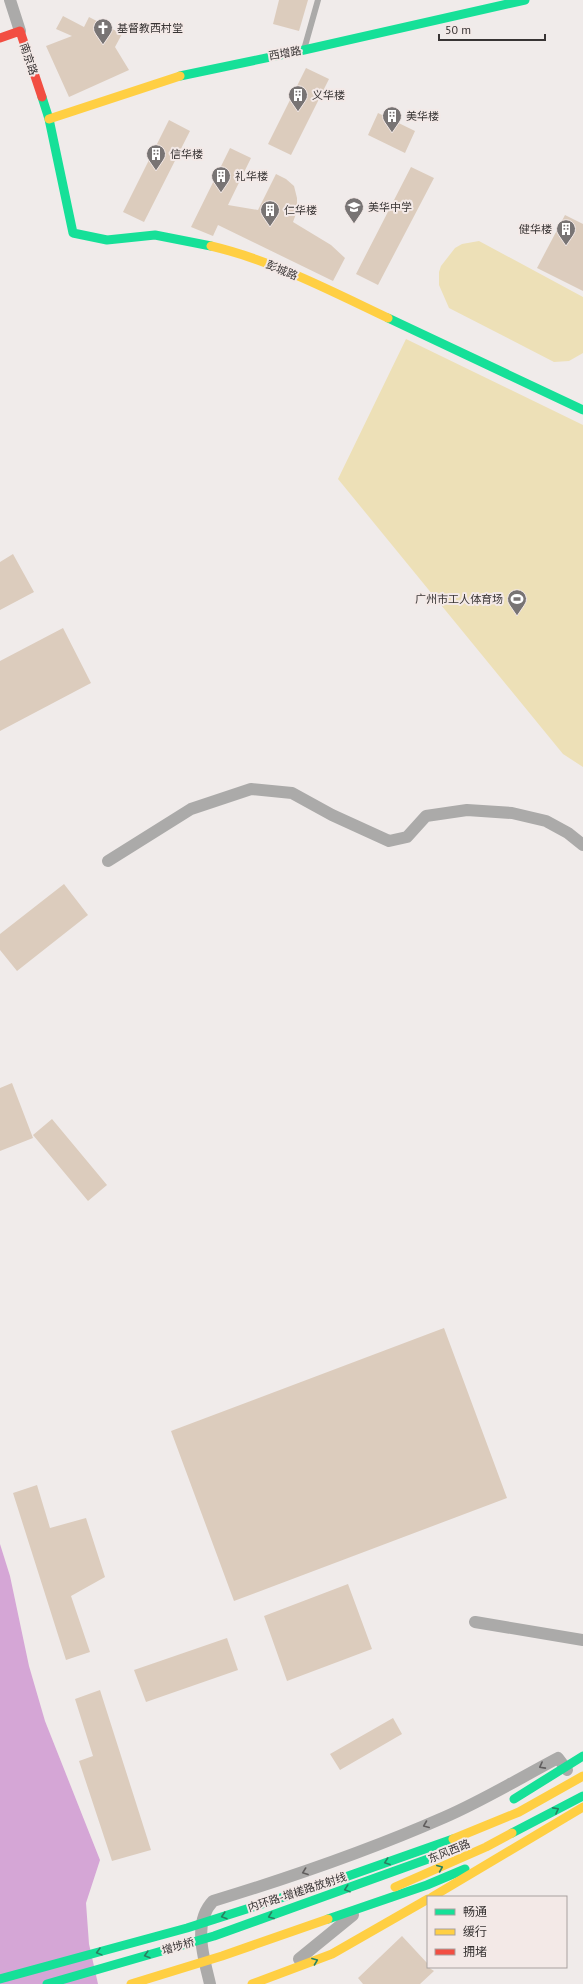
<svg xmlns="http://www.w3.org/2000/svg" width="583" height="1984" viewBox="0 0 583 1984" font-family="'PT Sans','Noto Sans SC',sans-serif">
<rect width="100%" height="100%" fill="#f0ebea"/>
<path fill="#ede0b7" d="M 479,241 L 583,297 L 583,353 L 569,361 L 554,362 L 449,308 L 439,285 L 439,272 L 441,266 L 455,248 L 462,244 Z
M 406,339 L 583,425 L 583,767 L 563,754 L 338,479 Z"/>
<path fill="#d5a6d6" d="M 0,1544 L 10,1576 L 29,1666 L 45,1721 L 100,1860 L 86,1903 L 89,1944 L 98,1984 L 0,1984 Z"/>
<path fill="#dcccbd" d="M 279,0 L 308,0 L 299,31 L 273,24 Z
M 63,16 L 84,27 L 89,17 L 122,34 L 115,47 L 129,70 L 69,97 L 46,46 L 72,36 L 56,29 Z
M 306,68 L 329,79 L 291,155 L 268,144 Z
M 378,113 L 415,131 L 405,153 L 368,135 Z
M 169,120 L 190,131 L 144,222 L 123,212 Z
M 230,148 L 251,158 L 228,205 L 258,210 L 276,174 L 286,179 L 294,186 L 297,198 L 297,211 L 293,222 L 331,245 L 345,258 L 333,281 L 218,225 L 213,236 L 191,227 Z
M 411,167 L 434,178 L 378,285 L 356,274 Z
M 565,215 L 583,224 L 583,291 L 537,268 Z
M 13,554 L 34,592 L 0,610 L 0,562 Z
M 63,628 L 91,683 L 0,731 L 0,661 Z
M 64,884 L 88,915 L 17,971 L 0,950 L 0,934 Z
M 12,1083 L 33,1138 L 0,1151 L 0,1088 Z
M 52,1119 L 107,1185 L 88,1201 L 33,1135 Z
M 444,1328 L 507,1498 L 234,1601 L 171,1431 Z
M 37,1485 L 50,1528 L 86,1518 L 105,1577 L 71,1596 L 90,1652 L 66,1660 L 13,1493 Z
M 348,1584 L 372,1649 L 287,1681 L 264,1616 Z
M 227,1638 L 238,1670 L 146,1702 L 134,1670 Z
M 100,1690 L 151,1850 L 112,1861 L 79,1761 L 93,1756 L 75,1699 Z
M 393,1718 L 402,1734 L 340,1770 L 330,1754 Z
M 402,1936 L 428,1964 L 428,1967 L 434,1971 L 420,1984 L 363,1984 L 358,1978 Z"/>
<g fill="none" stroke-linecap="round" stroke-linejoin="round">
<path stroke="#abaaa9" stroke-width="6" d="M 305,46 L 318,0"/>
<path stroke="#abaaa9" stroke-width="12" d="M 10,0 L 20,31
M 108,861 L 191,809 L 251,789 L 292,793 L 332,815 L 389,841 L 407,837 L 426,816 L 467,810 L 512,813 L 546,821 L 568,833 L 583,845
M 475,1622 L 583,1640
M 299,1959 L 353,1915
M 210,1984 C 204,1958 192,1923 213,1901 C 292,1877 370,1850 445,1817 C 484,1800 520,1778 558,1758 L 567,1770"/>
<path stroke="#16e098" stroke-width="9" d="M 180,76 L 304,50 L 525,0
M 42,97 L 49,119 L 73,233 L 107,240 L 155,235 L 211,246
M 388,318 L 583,410
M 514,1799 L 583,1756
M 512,1833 L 583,1796
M 328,1919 L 427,1885 L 465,1869
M 0,1979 L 187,1928 L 334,1881 L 453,1839
M 47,1984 L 214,1936 L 442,1854"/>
<path stroke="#ffcf43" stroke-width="9" d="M 49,119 L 180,76
M 211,246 C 274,261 331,291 388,318
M 453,1839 L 519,1812 L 583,1776
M 395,1887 L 486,1847 L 512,1833
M 432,1897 L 583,1807
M 131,1984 L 222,1956 L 328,1919
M 252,1984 L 332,1954 L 428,1899"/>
<path stroke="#f24e42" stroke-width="9" d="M 0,38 L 20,31 L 42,97"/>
</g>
<defs><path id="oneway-chevron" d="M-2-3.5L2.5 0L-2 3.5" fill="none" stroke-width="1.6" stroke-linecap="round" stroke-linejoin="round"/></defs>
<g stroke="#605d5d">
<use href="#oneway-chevron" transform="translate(542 1766) rotate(152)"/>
<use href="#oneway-chevron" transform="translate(426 1825) rotate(158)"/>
<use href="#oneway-chevron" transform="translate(305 1872) rotate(160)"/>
</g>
<g stroke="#298161">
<use href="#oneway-chevron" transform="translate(556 1810) rotate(-28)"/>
<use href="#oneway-chevron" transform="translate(387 1862) rotate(160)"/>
<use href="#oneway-chevron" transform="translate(440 1868) rotate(-23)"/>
<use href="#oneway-chevron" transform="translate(347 1889) rotate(161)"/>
<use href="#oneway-chevron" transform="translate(224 1916) rotate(163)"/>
<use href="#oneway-chevron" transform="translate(271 1916) rotate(159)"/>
<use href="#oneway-chevron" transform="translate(99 1952) rotate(165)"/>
<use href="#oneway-chevron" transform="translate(147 1955) rotate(164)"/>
<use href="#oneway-chevron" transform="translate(315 1961) rotate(-21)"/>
</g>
<defs>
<symbol id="church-pin" viewBox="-11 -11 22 30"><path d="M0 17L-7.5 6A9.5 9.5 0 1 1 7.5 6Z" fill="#787474" stroke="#f3e9e7"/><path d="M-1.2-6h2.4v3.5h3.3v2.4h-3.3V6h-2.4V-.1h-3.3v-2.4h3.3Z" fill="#fff"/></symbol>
<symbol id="building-pin" viewBox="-11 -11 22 30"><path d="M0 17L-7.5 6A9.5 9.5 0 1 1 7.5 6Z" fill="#787474" stroke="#f3e9e7"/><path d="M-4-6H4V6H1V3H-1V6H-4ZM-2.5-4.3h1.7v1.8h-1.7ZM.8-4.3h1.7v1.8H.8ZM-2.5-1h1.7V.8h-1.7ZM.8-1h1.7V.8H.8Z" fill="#fff"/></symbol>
<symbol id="school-pin" viewBox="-11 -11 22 30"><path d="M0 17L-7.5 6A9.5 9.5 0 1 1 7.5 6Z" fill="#787474" stroke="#f3e9e7"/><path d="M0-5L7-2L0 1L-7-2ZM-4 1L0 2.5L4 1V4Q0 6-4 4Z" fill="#fff"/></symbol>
<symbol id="stadium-pin" viewBox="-11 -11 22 30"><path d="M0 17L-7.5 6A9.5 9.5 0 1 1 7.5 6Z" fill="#787474" stroke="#f3e9e7"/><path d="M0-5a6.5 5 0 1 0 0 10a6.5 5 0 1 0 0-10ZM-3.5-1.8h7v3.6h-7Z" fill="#fff"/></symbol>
</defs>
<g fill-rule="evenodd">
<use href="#church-pin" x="92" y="17" width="22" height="30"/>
<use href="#building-pin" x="287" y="84" width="22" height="30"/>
<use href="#building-pin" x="381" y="105" width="22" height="30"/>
<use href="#building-pin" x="145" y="143" width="22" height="30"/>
<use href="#building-pin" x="210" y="165" width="22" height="30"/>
<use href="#school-pin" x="343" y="196" width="22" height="30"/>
<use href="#building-pin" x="259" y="199" width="22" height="30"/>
<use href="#building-pin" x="555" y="218" width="22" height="30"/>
<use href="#stadium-pin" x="506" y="588" width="22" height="30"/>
</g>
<g text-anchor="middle" stroke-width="4" stroke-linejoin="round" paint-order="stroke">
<g font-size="11" fill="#383434" stroke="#f3e9e7" text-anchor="start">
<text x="117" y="32">基督教西村堂</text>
<text x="312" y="99">义华楼</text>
<text x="406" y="120">美华楼</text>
<text x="170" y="158">信华楼</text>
<text x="235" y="180">礼华楼</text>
<text x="368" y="211">美华中学</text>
<text x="284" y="214">仁华楼</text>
<text x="552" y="233" text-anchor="end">健华楼</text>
<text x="503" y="603" text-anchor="end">广州市工人体育场</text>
</g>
<g font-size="11" fill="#383434" stroke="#f3e9e7">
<text transform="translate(285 53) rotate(-10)" y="4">西增路</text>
<text transform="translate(29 59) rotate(72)" y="4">南京路</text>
<text transform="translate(282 270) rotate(23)" y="4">彭城路</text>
<text transform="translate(449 1851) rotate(-22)" y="4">东风西路</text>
<text transform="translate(297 1892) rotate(-18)" y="4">内环路-增槎路放射线</text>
<text transform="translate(178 1946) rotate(-16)" y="4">增埗桥</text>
</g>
</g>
<rect x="427" y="1896" width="140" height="72" fill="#f3e9e7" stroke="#a8a19f"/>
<rect x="435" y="1909" width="20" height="6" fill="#16e098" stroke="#a8a19f"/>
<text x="463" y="1916" font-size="12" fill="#383434">畅通</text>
<rect x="435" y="1929" width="20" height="6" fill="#ffcf43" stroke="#a8a19f"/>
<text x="463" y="1936" font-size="12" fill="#383434">缓行</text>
<rect x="435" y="1949" width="20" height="6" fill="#f24e42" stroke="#a8a19f"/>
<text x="463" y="1956" font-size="12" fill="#383434">拥堵</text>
<path d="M439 34v6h106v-6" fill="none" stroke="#383434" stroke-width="2"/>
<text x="445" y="34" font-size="12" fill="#383434" stroke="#f3e9e7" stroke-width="3" paint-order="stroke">50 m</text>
</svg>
